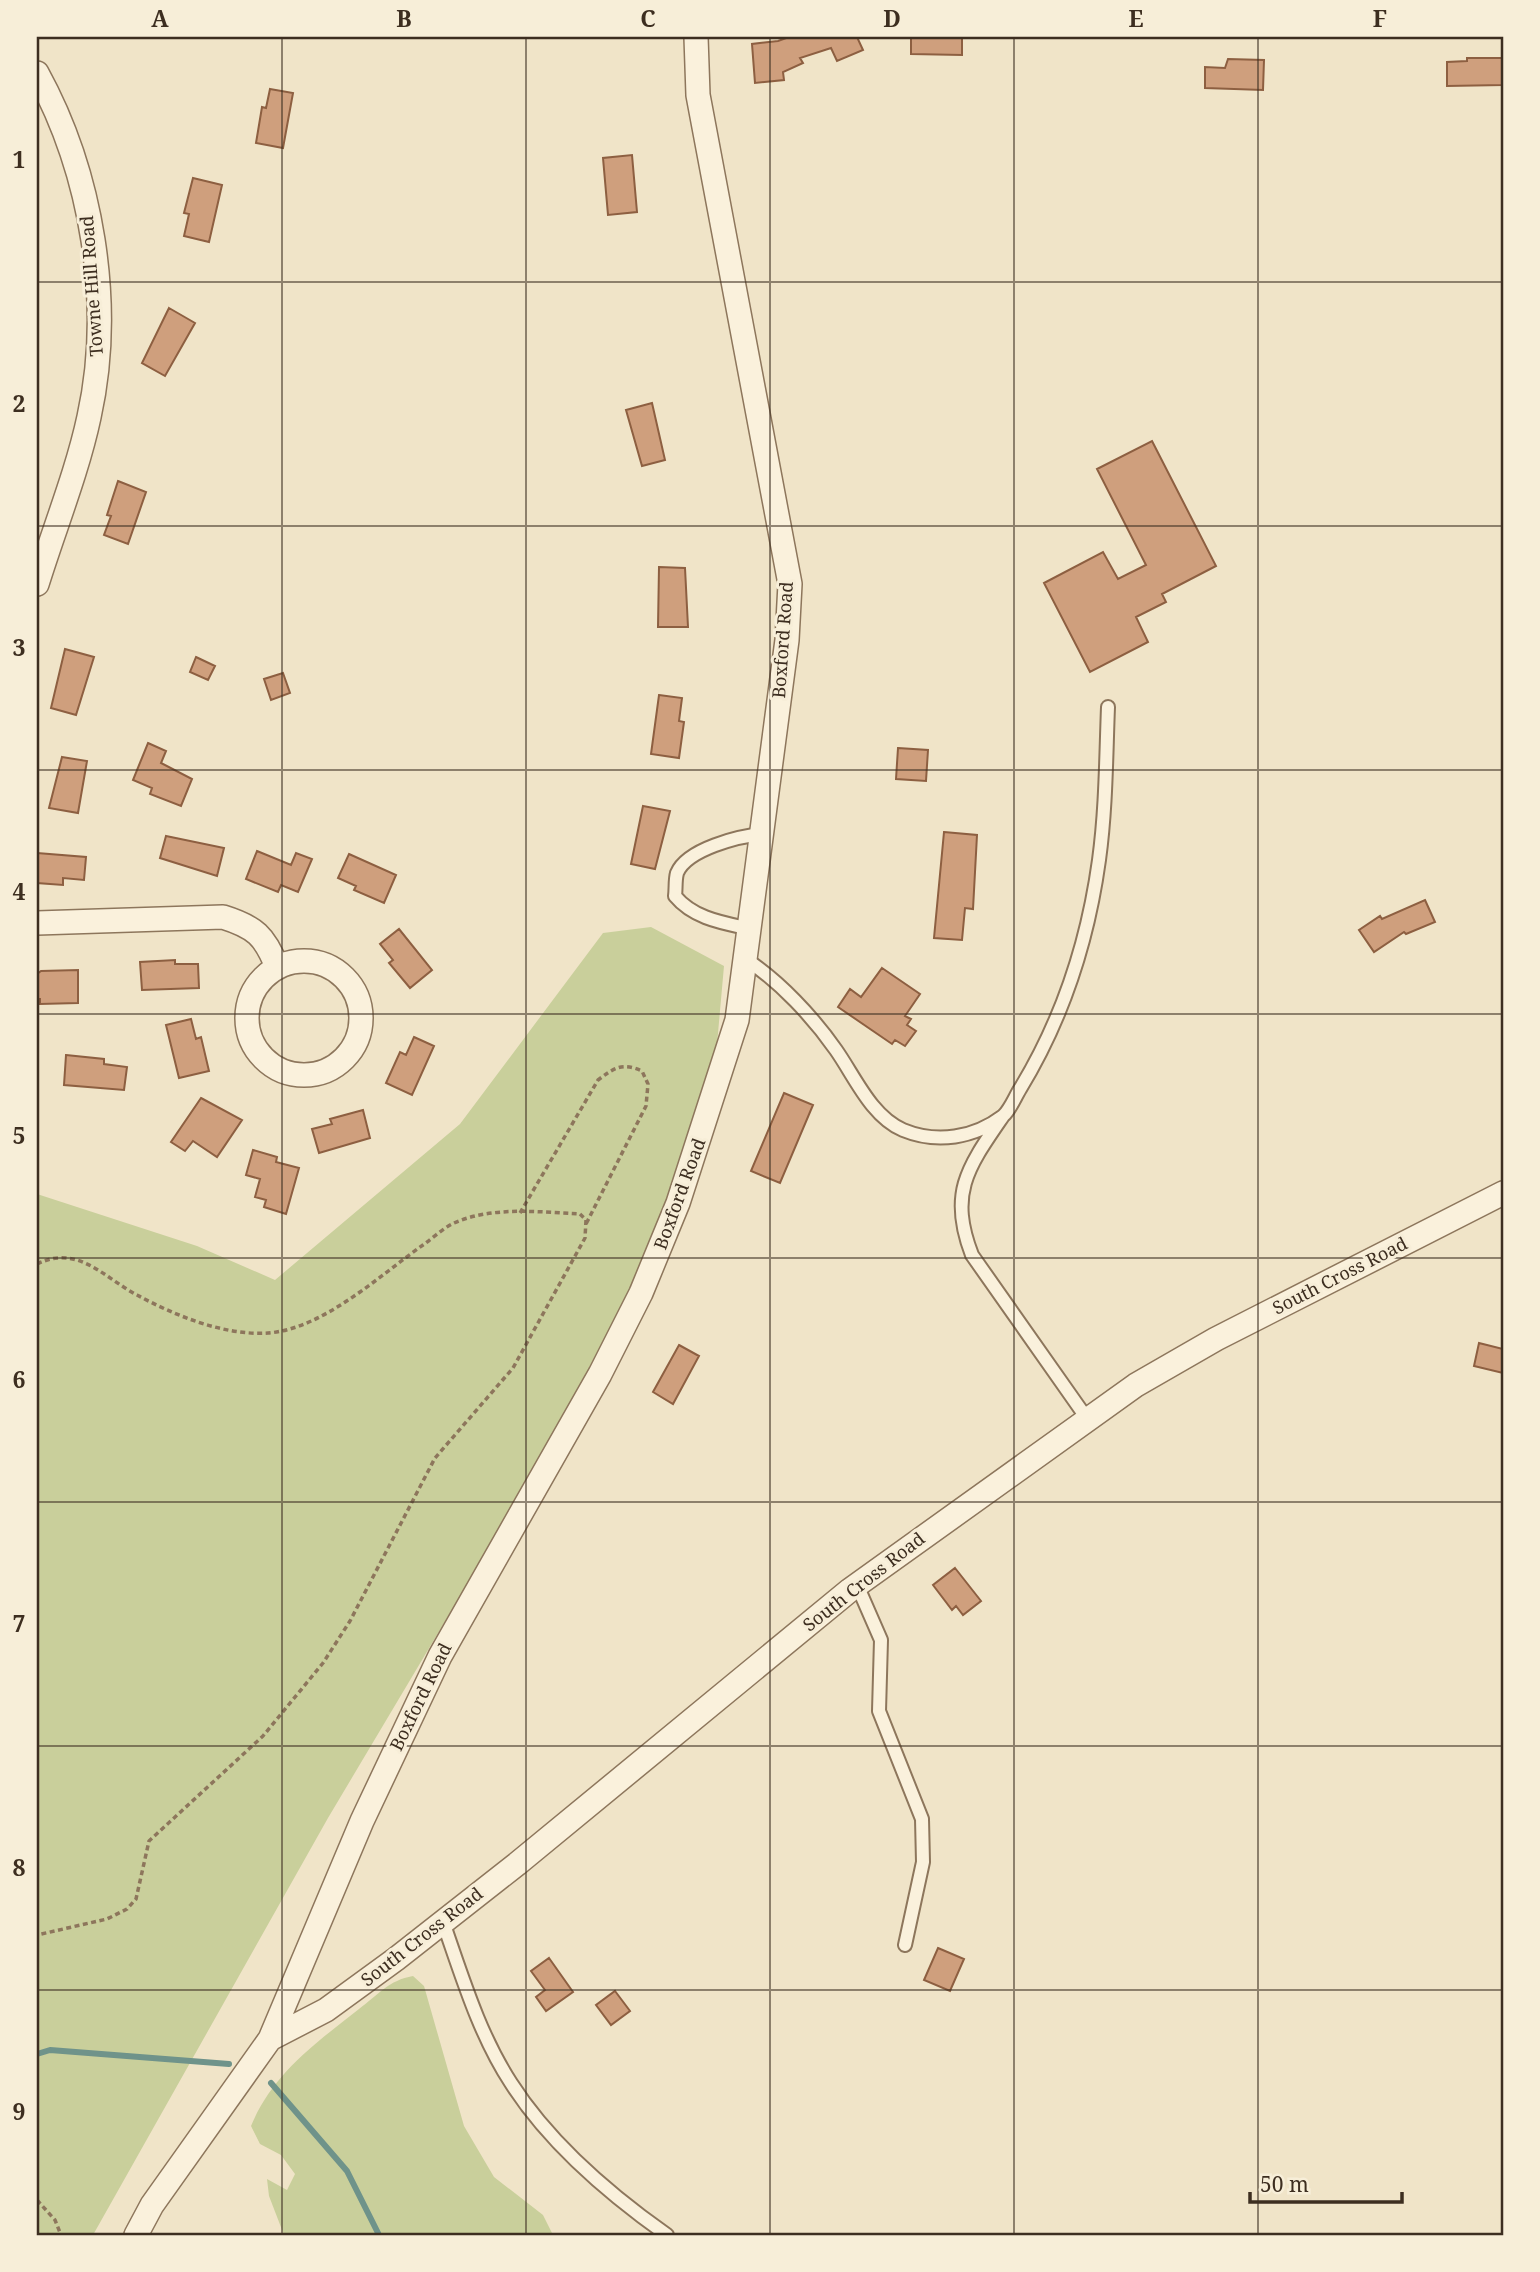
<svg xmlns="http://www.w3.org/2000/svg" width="1540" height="2272" viewBox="0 0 1540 2272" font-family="'Noto Serif',serif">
<rect width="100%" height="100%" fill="#f0e4c8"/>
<path fill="#c9cf9b" d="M 651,927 L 724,966 L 714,1078 L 639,1271 L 544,1455 L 328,1818 L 93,2235 L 37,2235 L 37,1194 L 197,1246 L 275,1280 L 460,1124 L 603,933 Z
M 413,1976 L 424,1986 L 464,2126 L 494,2177 L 543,2215 L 553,2235 L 284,2235 L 269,2196 L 267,2179 L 287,2190 L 295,2174 L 281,2155 L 260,2144 L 251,2126 C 273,2073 316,2043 359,2009 C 378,1995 389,1980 413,1976 Z"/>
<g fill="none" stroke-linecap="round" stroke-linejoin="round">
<path stroke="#6f938a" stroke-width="6" d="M 37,2054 L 50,2050 L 229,2064
M 271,2083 L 347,2171 L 379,2235"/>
</g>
<path fill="#cf9f7d" stroke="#8d5f41" stroke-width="2" d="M 789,37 L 857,37 L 863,50 L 837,61 L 831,48 L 800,58 L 803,63 L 783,72 L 784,80 L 755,83 L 752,44 L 778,41 Z
M 911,37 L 962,37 L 962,55 L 911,54 Z
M 1467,58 L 1503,58 L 1503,85 L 1447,86 L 1447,62 L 1467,61 Z
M 1228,59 L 1264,60 L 1263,90 L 1205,88 L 1205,67 L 1225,68 Z
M 270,89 L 293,93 L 283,148 L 256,143 L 262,107 L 266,108 Z
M 632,155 L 637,212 L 608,215 L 603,158 Z
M 193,178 L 222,185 L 209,242 L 184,236 L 189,214 L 184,213 Z
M 169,308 L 195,323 L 165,376 L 142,363 Z
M 652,403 L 665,460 L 642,466 L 626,410 Z
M 1152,441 L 1216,566 L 1162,594 L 1166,602 L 1136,617 L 1148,642 L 1090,672 L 1044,583 L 1103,552 L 1118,579 L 1146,565 L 1097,469 Z
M 118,481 L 146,492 L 128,544 L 104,535 L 111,516 L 107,515 Z
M 659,567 L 685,568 L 688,627 L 658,627 Z
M 65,649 L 94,657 L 76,715 L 51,708 Z
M 196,657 L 215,666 L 208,680 L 190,672 Z
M 283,673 L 290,693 L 271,700 L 264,679 Z
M 659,695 L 682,698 L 679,721 L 684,722 L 679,758 L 651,754 Z
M 148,743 L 166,751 L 161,763 L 192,779 L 181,806 L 150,794 L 152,788 L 133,780 Z
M 898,748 L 928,750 L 926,781 L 896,779 Z
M 62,757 L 87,761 L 78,813 L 49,808 Z
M 643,806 L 670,811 L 655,869 L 631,864 Z
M 944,832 L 977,835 L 973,909 L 965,908 L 962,940 L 934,938 Z
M 166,836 L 224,848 L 217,876 L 160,858 Z
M 257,851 L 291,865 L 296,853 L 312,859 L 298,892 L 281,885 L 278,892 L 246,879 Z
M 37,853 L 86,857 L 84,880 L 63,878 L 63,885 L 37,883 Z
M 349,854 L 396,875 L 384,903 L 354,890 L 356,886 L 338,878 Z
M 1425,900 L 1435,922 L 1406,934 L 1404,932 L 1374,952 L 1359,930 L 1380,916 L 1382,919 Z
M 399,929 L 432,970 L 410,988 L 389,963 L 393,960 L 380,944 Z
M 175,960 L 175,964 L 198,964 L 199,988 L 142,990 L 140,962 Z
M 882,968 L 920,994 L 905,1016 L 911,1019 L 907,1025 L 916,1031 L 905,1046 L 895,1040 L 892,1044 L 838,1007 L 850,989 L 861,997 Z
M 78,970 L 78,1003 L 40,1004 L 40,999 L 37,999 L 37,974 L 41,971 Z
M 191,1019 L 196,1039 L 201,1037 L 209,1071 L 179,1078 L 166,1025 Z
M 414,1037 L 434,1046 L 412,1095 L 386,1083 L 400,1052 L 406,1055 Z
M 66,1055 L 104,1059 L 104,1064 L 127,1067 L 124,1090 L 64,1085 Z
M 784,1093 L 813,1105 L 780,1183 L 751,1171 Z
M 201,1098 L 242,1120 L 217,1157 L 193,1141 L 185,1151 L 171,1142 Z
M 363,1110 L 370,1138 L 319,1153 L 312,1129 L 332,1124 L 330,1119 Z
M 253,1150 L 277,1157 L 276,1162 L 299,1168 L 286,1214 L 264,1207 L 266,1200 L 255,1197 L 260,1179 L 246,1175 Z
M 1479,1343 L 1503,1349 L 1503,1373 L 1474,1366 Z
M 679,1345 L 699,1356 L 673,1404 L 653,1392 Z
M 955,1568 L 981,1601 L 963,1615 L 956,1606 L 952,1610 L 933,1585 Z
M 938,1948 L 964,1959 L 950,1991 L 924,1980 Z
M 549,1958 L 573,1992 L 546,2011 L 536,1997 L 545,1990 L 531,1971 Z
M 615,1991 L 630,2011 L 611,2025 L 596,2005 Z"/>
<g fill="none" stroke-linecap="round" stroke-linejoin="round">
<defs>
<path id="lane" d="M 751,929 C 724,923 694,919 675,896 C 676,889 675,880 677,873 C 687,849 739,836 763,834
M 747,960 C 780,982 813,1017 836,1050 C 855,1077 871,1116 903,1130 C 937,1144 974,1138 1003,1116 C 1010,1110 1015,1097 1020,1089 C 1062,1020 1088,940 1099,860 C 1106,809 1106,758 1108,707
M 1003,1116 C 968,1167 948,1193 972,1255 L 1088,1420
M 857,1585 L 881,1640 L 879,1711 L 922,1819 L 923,1862 L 905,1945
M 443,1922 C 462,1976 479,2034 511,2083 C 550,2144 609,2194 667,2235"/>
<path id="street" d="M 37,73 C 92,173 114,304 89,417 C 77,473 54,529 37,584
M 37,923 L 223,917 C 255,927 265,936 277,967
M247 1018a57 57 0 1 1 114 0a57 57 0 1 1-114 0Z
M 270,2039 L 326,2010 L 396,1959 L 517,1864 L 850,1590 L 1136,1385 L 1216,1339 L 1503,1193
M 136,2235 L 152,2205 L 270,2039 L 362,1821 L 440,1656 L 600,1374 L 641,1293 L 678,1203 L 737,1020 L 787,640 L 790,584 L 698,95 L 696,37"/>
</defs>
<use href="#lane" stroke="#8d765c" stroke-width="16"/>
<use href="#street" stroke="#8d765c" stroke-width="26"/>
<path stroke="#8d765c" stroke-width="3.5" stroke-dasharray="5 3.5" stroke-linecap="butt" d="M 520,1213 L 598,1080 C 614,1068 622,1062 642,1071 L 648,1084 L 646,1106 L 586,1224
M 37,1264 C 78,1244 103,1277 137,1295 C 174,1315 224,1336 268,1333 C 323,1329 379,1276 423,1245 C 433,1238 443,1228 454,1223 C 492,1206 540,1212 580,1214 L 586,1220 L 585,1238 L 513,1368 L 435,1458 L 350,1621 L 323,1663 L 263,1736 L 149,1841 L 136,1899 L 127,1909 L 107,1919 L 37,1935
M 37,2200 L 55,2220 L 61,2235"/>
<use href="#lane" stroke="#faf1dc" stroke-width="12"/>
<use href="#street" stroke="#faf1dc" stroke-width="23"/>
</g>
<path fill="none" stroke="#3d2e20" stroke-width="2" stroke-opacity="0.55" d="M 282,37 L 282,2235M 526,37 L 526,2235M 770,37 L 770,2235M 1014,37 L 1014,2235M 1258,37 L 1258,2235M 37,282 L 1503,282M 37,526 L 1503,526M 37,770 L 1503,770M 37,1014 L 1503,1014M 37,1258 L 1503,1258M 37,1502 L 1503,1502M 37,1746 L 1503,1746M 37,1990 L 1503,1990"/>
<g text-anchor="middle" stroke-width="6" stroke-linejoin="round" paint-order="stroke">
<g font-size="18" fill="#3d2e20" stroke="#f7eed8">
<text transform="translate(92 286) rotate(-94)" y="6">Towne Hill Road</text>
<text transform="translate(783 640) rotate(-86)" y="6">Boxford Road</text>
<text transform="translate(680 1194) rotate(-70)" y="6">Boxford Road</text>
<text transform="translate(1340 1276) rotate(-27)" y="6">South Cross Road</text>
<text transform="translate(864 1582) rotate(-38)" y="6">South Cross Road</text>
<text transform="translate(421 1697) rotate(-64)" y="6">Boxford Road</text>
<text transform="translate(422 1937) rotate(-38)" y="6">South Cross Road</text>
</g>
</g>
<rect width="1540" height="2272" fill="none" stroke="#f7eed8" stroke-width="77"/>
<path d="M1250 2192v10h152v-10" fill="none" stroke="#3d2e20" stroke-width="3.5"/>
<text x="1260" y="2192" font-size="21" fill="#3d2e20" stroke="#f7eed8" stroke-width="5" paint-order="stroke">50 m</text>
<rect x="38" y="38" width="1464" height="2196" fill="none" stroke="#3d2e20" stroke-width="2.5"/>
<g font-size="23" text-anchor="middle" font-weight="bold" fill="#3d2e20">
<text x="160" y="27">A</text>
<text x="404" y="27">B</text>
<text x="648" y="27">C</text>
<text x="892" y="27">D</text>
<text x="1136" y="27">E</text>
<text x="1380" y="27">F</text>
<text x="19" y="168">1</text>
<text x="19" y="412">2</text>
<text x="19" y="656">3</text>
<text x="19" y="900">4</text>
<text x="19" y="1144">5</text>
<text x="19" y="1388">6</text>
<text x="19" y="1632">7</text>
<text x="19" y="1876">8</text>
<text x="19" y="2120">9</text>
</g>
</svg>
